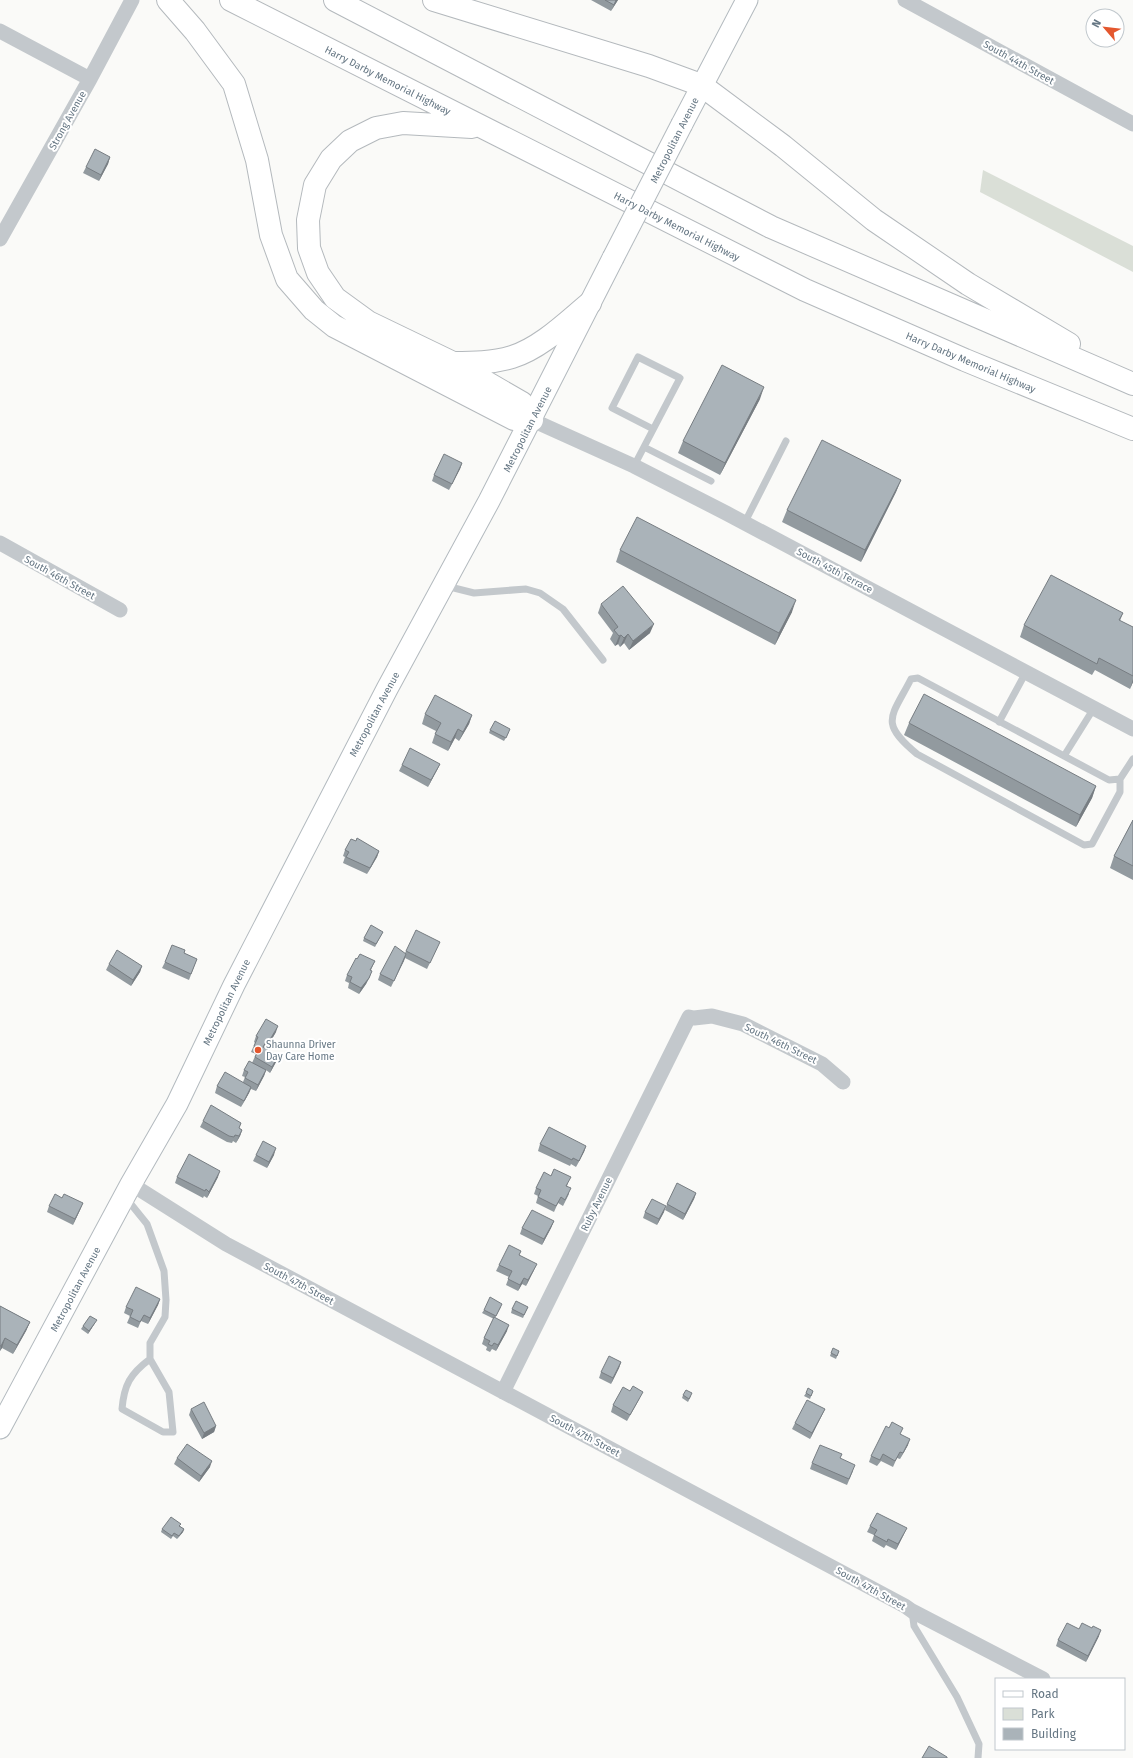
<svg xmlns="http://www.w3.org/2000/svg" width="1133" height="1758" viewBox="0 0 1133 1758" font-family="'Fira Sans',sans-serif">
<rect width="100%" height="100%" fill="#fafaf8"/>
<path fill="#dadfd7" d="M 983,170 L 1133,246 L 1133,272 L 980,192 Z"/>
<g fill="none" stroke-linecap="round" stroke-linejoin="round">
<defs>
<path id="secondary" d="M 682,124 L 747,0
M 0,1428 L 131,1184 L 177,1104 L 234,985 L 387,689 L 489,501 L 613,258"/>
<path id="highway" d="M 168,0 L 195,31 L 234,84 L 257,160 L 271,235 L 287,279 L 314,310 L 334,326 L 514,419 L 532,420
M 231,0 L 805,290 L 965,360 L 1133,429
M 335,0 L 771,227 L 1133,384
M 434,0 L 649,66 L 701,85 L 783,146 L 874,220 L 968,284 L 1069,344
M 472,127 L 403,123 L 376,128 L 350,141 L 331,159 L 315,185 L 308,220 L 309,248 L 318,273 L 335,298 L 368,322 L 453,363 L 522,403 L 532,420
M 453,363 C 473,363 492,363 512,357 C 541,348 567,322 590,303"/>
</defs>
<use href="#secondary" stroke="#b3babf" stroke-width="23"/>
<use href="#highway" stroke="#b4b9bd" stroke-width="24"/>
<path stroke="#c3c8cc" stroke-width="7" d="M 644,447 L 711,481
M 634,466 L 680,378 L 638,357 L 612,408 L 653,429
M 745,522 L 786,441
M 446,586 L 474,593 L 526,589 L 540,593 L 563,609 L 603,660
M 999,722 L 1026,672
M 1064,756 L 1094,708
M 1120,779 L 1109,780 L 918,678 L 911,679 C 891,718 879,722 917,754 L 1084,845 L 1092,844 L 1120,792 L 1120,779 L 1133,759
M 126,1198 L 147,1224 L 164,1271 L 166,1300 L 165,1317 L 150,1343 L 150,1359 L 169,1392 L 173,1432 L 163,1432 L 122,1409 C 124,1385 130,1374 150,1359
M 912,1611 L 914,1626 L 957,1697 L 979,1744 L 978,1758"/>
<path stroke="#c3c8cc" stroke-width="15" d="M 905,0 L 1133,124
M 0,31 L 90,79
M 0,239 L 90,79 L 132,0
M 532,420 L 634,466 L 726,513 L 1133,729
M 0,543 L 120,610
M 131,1184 L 226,1244 L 905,1606 L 912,1611 L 1043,1679
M 503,1392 L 689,1017 L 694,1018 L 712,1016 L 743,1024 L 822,1064 L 843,1082"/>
<use href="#secondary" stroke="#fff" stroke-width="21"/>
<use href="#highway" stroke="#fff" stroke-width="22"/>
<defs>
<path id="secondary-bridge" d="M 613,258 L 682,124"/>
</defs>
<use href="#secondary-bridge" stroke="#b3babf" stroke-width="23" stroke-linecap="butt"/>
<use href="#secondary-bridge" stroke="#fff" stroke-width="21"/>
</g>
<path fill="#929a9f" d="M 591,0 L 618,0 L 611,11 Z
M 110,157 L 108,164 L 99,181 L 83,173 L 86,167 Z
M 760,399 L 720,475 L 678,453 L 683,441 Z
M 462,463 L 460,469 L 449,490 L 432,481 L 434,475 Z
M 901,480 L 896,492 L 861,562 L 782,522 L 787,510 Z
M 620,550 L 792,612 L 775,645 L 616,562 Z
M 601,604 L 650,633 L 629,650 L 624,643 L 620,647 L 618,644 L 615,646 L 610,639 L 613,633 L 598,613 Z
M 1123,613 L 1120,621 L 1133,627 L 1133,682 L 1130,689 L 1095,670 L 1092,675 L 1020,637 L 1024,625 Z
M 425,714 L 472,715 L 469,724 L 459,741 L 455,738 L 448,751 L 432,743 L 436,731 L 422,724 Z
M 909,723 L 1096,786 L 1092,798 L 1076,827 L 904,735 Z
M 490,730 L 509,732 L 504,741 L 489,733 Z
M 440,764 L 437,770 L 428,787 L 399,771 L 402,765 Z
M 1133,820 L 1133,880 L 1110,868 L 1114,856 Z
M 356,841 L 379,851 L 377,857 L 367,874 L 343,863 L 345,857 L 343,856 L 345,850 Z
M 383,932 L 375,947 L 363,941 L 364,938 Z
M 437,948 L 427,969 L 405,958 L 391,987 L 378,980 L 380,974 L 405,953 L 406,951 Z
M 185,950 L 184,953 L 197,959 L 189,980 L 162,968 L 165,962 Z
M 375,961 L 371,970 L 370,977 L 366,984 L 359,994 L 348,988 L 349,983 L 345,981 L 347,975 Z
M 109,964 L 142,966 L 140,972 L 131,986 L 106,970 Z
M 276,1032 L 266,1049 L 264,1048 L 276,1062 L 270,1073 L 266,1070 L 264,1076 L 256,1091 L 251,1089 L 249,1093 L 241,1107 L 215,1093 L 217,1086 L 243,1082 L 245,1077 L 242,1076 L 244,1070 L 252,1063 L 256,1054 L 251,1052 L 255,1043 L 254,1042 L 256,1036 Z
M 203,1121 L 241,1123 L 239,1128 L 242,1130 L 240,1136 L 236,1143 L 233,1141 L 232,1143 L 227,1142 L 200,1127 Z
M 540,1144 L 586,1146 L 584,1152 L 576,1167 L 571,1164 L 570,1166 L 538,1151 Z
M 256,1155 L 274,1155 L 267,1168 L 253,1161 Z
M 551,1176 L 568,1183 L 567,1186 L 569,1194 L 563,1206 L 558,1203 L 554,1212 L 536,1203 L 538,1196 L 534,1194 L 536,1188 Z
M 177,1177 L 218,1177 L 207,1198 L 204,1196 L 203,1198 L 175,1183 Z
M 696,1193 L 694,1199 L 683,1220 L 665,1210 L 667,1204 Z
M 83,1203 L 80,1210 L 73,1225 L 47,1212 L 49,1206 Z
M 645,1212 L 664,1212 L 657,1225 L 643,1218 Z
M 554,1221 L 551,1228 L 542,1245 L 520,1234 L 522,1228 Z
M 521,1251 L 519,1255 L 534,1270 L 526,1286 L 522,1284 L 518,1291 L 506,1285 L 509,1277 L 496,1271 L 499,1265 Z
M 160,1299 L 158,1305 L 148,1324 L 141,1321 L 138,1328 L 127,1323 L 130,1316 L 124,1313 L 126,1307 Z
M 0,1306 L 30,1322 L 26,1331 L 13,1354 L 2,1348 L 0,1351 Z
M 501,1307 L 495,1318 L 507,1331 L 496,1351 L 492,1349 L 490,1352 L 486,1350 L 487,1347 L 482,1344 L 484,1338 L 494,1319 L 482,1313 L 484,1310 Z
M 528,1307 L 523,1318 L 511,1313 L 512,1309 Z
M 95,1323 L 88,1334 L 81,1329 L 83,1326 Z
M 839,1351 L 836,1359 L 830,1356 L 831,1353 Z
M 621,1362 L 619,1368 L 611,1384 L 599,1378 L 601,1372 Z
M 630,1391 L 640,1398 L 627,1421 L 611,1412 L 613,1405 Z
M 813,1391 L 810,1399 L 804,1396 L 806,1393 Z
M 683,1395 L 691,1396 L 688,1402 L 682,1398 Z
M 191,1409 L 216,1426 L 214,1432 L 202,1439 L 189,1415 Z
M 825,1409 L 810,1439 L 792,1429 L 795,1423 Z
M 901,1434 L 908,1445 L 900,1459 L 897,1458 L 893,1467 L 881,1461 L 877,1466 L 869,1462 L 871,1456 Z
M 842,1454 L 840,1458 L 853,1471 L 847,1485 L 810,1469 L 812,1463 Z
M 177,1458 L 210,1467 L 199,1482 L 174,1464 Z
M 180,1526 L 184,1529 L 183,1532 L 177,1539 L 173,1536 L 171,1539 L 161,1532 L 162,1529 Z
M 870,1526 L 904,1534 L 896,1550 L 886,1545 L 884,1548 L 872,1541 L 874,1535 L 867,1532 Z
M 1079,1629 L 1099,1636 L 1086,1662 L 1056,1646 L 1058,1640 Z"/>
<path fill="#777d82" d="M 616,0 L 618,0 L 611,11 L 614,5 Z
M 110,157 L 108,164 L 99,181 L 101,175 Z
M 764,387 L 760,399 L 720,475 L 725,463 Z
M 462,463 L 460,469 L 449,490 L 452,484 Z
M 901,480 L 896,492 L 861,562 L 865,550 Z
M 796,600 L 792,612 L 775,645 L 779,633 Z
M 654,624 L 650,633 L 629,650 L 633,641 Z
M 628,634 L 624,643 L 620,647 L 624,638 Z
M 621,635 L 618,644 L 615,646 L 619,636 Z
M 1133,679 L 1133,682 L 1130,689 Z
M 472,715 L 469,724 L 459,741 L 463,732 Z
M 458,729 L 455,738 L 448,751 L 451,742 Z
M 440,764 L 437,770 L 428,787 L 431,780 Z
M 1096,786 L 1092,798 L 1076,827 L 1080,815 Z
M 379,851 L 377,857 L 367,874 L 370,868 Z
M 406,954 L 404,961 L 391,987 L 394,981 Z
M 142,966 L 140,972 L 131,986 L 133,980 Z
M 372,971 L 366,984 L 359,994 L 361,988 Z
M 278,1026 L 276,1032 L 266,1049 L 268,1043 Z
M 278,1056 L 276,1062 L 270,1073 L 272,1067 Z
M 266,1070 L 264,1076 L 256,1091 L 258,1085 Z
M 251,1087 L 249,1093 L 241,1107 Z
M 242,1130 L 240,1136 L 236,1143 L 239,1136 Z
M 586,1146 L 584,1152 L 576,1167 L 579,1161 Z
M 276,1148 L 274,1155 L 267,1168 L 269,1162 Z
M 220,1171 L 218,1177 L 207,1198 L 209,1192 Z
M 696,1193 L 694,1199 L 683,1220 L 685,1214 Z
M 83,1203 L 80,1210 L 73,1225 L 75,1219 Z
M 666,1206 L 664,1212 L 657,1225 L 659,1219 Z
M 554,1221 L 551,1228 L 542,1245 L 544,1239 Z
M 537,1264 L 526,1286 L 528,1280 Z
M 524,1278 L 522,1284 L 518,1291 L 520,1285 Z
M 160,1299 L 158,1305 L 148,1324 L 150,1318 Z
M 97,1320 L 95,1323 L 88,1334 L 89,1331 Z
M 30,1322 L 26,1331 L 13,1354 L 17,1345 Z
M 509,1325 L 507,1331 L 496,1351 L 498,1345 Z
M 5,1338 L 2,1348 L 0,1351 L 1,1346 Z
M 621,1362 L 619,1368 L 611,1384 L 613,1378 Z
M 825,1409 L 810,1439 L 812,1433 Z
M 216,1426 L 214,1432 L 202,1439 L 204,1433 Z
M 910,1439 L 908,1445 L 900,1459 Z
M 212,1461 L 210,1467 L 199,1482 L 201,1476 Z
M 907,1528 L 896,1550 L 898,1544 Z
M 184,1529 L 183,1532 L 177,1539 L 179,1536 Z
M 1101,1630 L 1099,1636 L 1086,1662 L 1088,1656 Z"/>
<path fill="#aab3b9" stroke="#777d82" d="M 605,0 L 616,0 L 614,5 Z
M 95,149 L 110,157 L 101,175 L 86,167 Z
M 722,365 L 764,387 L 725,463 L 683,441 Z
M 822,440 L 901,480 L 865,550 L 787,510 Z
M 444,454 L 462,463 L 452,484 L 434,475 Z
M 637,517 L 796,600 L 779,633 L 620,550 Z
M 1051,575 L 1123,613 L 1119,620 L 1133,627 L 1133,676 L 1099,658 L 1097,664 L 1024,625 Z
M 623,586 L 654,624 L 633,641 L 628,634 L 624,638 L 621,635 L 619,636 L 614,630 L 618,627 L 601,604 Z
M 924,694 L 1096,786 L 1080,815 L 909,723 Z
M 435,695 L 472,715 L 463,732 L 458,729 L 451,742 L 435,734 L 441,723 L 425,714 Z
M 495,721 L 510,729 L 506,738 L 490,730 Z
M 410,748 L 440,764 L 431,780 L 402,765 Z
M 1133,820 L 1133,866 L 1114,856 Z
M 357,838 L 379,851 L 370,868 L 346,857 L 349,852 L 345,850 L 351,839 L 356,841 Z
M 371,925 L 383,932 L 376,944 L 364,938 Z
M 416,930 L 440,942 L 430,963 L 406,951 Z
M 172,945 L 185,950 L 184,953 L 197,959 L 191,974 L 165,962 Z
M 395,946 L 406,954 L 394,981 L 380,974 Z
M 117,950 L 142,966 L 133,980 L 109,964 Z
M 360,954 L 375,961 L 370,970 L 372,971 L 369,978 L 361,988 L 350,982 L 352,977 L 347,975 L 356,958 L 357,959 Z
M 266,1019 L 278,1026 L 268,1043 L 266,1042 L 263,1047 L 278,1056 L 272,1067 L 255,1057 L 259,1049 L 254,1046 L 258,1037 L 256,1036 Z
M 249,1061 L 266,1070 L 258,1085 L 245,1078 L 248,1072 L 244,1070 Z
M 225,1072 L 251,1087 L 244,1101 L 217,1086 Z
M 211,1105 L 241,1123 L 239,1128 L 242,1130 L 239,1136 L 235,1135 L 234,1137 L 229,1136 L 203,1121 Z
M 549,1127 L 586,1146 L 579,1161 L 573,1158 L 572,1160 L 540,1144 Z
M 263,1141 L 276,1148 L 269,1162 L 256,1155 Z
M 189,1154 L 220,1171 L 209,1192 L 206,1189 L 205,1191 L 177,1177 Z
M 554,1169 L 571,1177 L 566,1186 L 571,1188 L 565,1200 L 561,1197 L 556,1206 L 538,1197 L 541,1190 L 536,1188 L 544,1172 L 551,1176 Z
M 677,1183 L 696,1193 L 685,1214 L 667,1204 Z
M 55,1194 L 62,1198 L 64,1194 L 83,1203 L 75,1219 L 49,1206 Z
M 652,1199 L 666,1206 L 659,1219 L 645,1212 Z
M 532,1210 L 554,1221 L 544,1239 L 522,1228 Z
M 509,1245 L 521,1251 L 519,1255 L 537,1264 L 528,1280 L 524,1278 L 520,1285 L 508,1279 L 512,1271 L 499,1265 Z
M 136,1287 L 160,1299 L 150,1318 L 144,1315 L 140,1322 L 130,1317 L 133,1310 L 126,1307 Z
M 490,1297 L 502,1304 L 496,1316 L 484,1310 Z
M 516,1301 L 528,1307 L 524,1315 L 512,1309 Z
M 0,1306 L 30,1322 L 17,1345 L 5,1338 L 1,1346 L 0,1346 Z
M 90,1316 L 97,1320 L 89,1331 L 83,1326 Z
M 494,1317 L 509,1325 L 498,1345 L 494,1343 L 492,1346 L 488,1344 L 490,1341 L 484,1338 Z
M 833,1348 L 839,1351 L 837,1356 L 831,1353 Z
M 609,1356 L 621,1362 L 613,1378 L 601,1372 Z
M 633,1386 L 643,1392 L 630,1415 L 613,1405 L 623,1387 L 630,1391 Z
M 808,1388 L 813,1391 L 811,1396 L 806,1393 Z
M 686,1390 L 692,1393 L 689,1399 L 683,1395 Z
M 807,1400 L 825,1409 L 812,1433 L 795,1423 Z
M 204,1402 L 216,1426 L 204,1433 L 191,1409 Z
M 892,1422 L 903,1428 L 900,1434 L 910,1439 L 903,1453 L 900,1452 L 895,1461 L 883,1454 L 880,1460 L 871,1456 L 886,1426 L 889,1428 Z
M 187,1444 L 212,1461 L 201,1476 L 177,1458 Z
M 820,1445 L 842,1454 L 840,1458 L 855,1465 L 849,1479 L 812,1463 Z
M 877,1513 L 907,1528 L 898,1544 L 888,1539 L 887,1542 L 874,1535 L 877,1530 L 870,1526 Z
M 171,1517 L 181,1524 L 179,1526 L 184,1529 L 179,1536 L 174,1533 L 172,1536 L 162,1529 Z
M 1067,1623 L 1079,1629 L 1082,1623 L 1092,1628 L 1093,1626 L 1101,1630 L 1088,1656 L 1058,1640 Z
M 929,1746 L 947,1757 L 947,1758 L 922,1758 Z"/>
<circle fill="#e4572e" stroke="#fff" stroke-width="1.5" cx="258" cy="1050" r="4"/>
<g text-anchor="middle" stroke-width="4" stroke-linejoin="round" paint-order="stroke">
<g font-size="10" fill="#657683" stroke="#fff">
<text transform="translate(1019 62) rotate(29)" y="4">South 44th Street</text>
<text transform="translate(388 80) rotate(27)" y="4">Harry Darby Memorial Highway</text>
<text transform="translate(67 120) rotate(-61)" y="4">Strong Avenue</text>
<text transform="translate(674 140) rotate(-63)" y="4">Metropolitan Avenue</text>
<text transform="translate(677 226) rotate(27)" y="4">Harry Darby Memorial Highway</text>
<text transform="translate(971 362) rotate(23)" y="4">Harry Darby Memorial Highway</text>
<text transform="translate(527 429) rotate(-63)" y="4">Metropolitan Avenue</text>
<text transform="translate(835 570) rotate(28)" y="4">South 45th Terrace</text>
<text transform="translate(60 577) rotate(29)" y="4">South 46th Street</text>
<text transform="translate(374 714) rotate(-62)" y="4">Metropolitan Avenue</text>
<text transform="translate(226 1002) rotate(-64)" y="4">Metropolitan Avenue</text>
<text transform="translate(781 1043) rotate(26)" y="4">South 46th Street</text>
<text transform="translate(596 1204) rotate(-64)" y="4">Ruby Avenue</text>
<text transform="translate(299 1283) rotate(28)" y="4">South 47th Street</text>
<text transform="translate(75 1289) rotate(-62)" y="4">Metropolitan Avenue</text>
<text transform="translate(585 1435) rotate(28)" y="4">South 47th Street</text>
<text transform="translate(871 1588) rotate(29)" y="4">South 47th Street</text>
</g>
<g font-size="10" fill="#657683" stroke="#fff" text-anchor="start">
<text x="266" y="1048">Shaunna Driver<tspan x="266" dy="12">Day Care Home</tspan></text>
</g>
</g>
<rect x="995" y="1678" width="130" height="72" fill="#ffffff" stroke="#c1c8cd"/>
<rect x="1003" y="1691" width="20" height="6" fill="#ffffff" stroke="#c1c8cd"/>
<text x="1031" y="1698" font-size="12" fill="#657683">Road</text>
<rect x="1003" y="1708" width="20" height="12" fill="#dadfd7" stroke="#c1c8cd"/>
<text x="1031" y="1718" font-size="12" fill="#657683">Park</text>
<rect x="1003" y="1728" width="20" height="12" fill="#aab3b9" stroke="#c1c8cd"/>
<text x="1031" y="1738" font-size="12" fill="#657683">Building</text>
<g transform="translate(1105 28) rotate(298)"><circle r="19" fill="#ffffff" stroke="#c1c8cd"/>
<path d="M0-3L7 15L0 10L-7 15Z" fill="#e4572e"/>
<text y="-6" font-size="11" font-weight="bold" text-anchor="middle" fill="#657683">N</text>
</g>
</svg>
